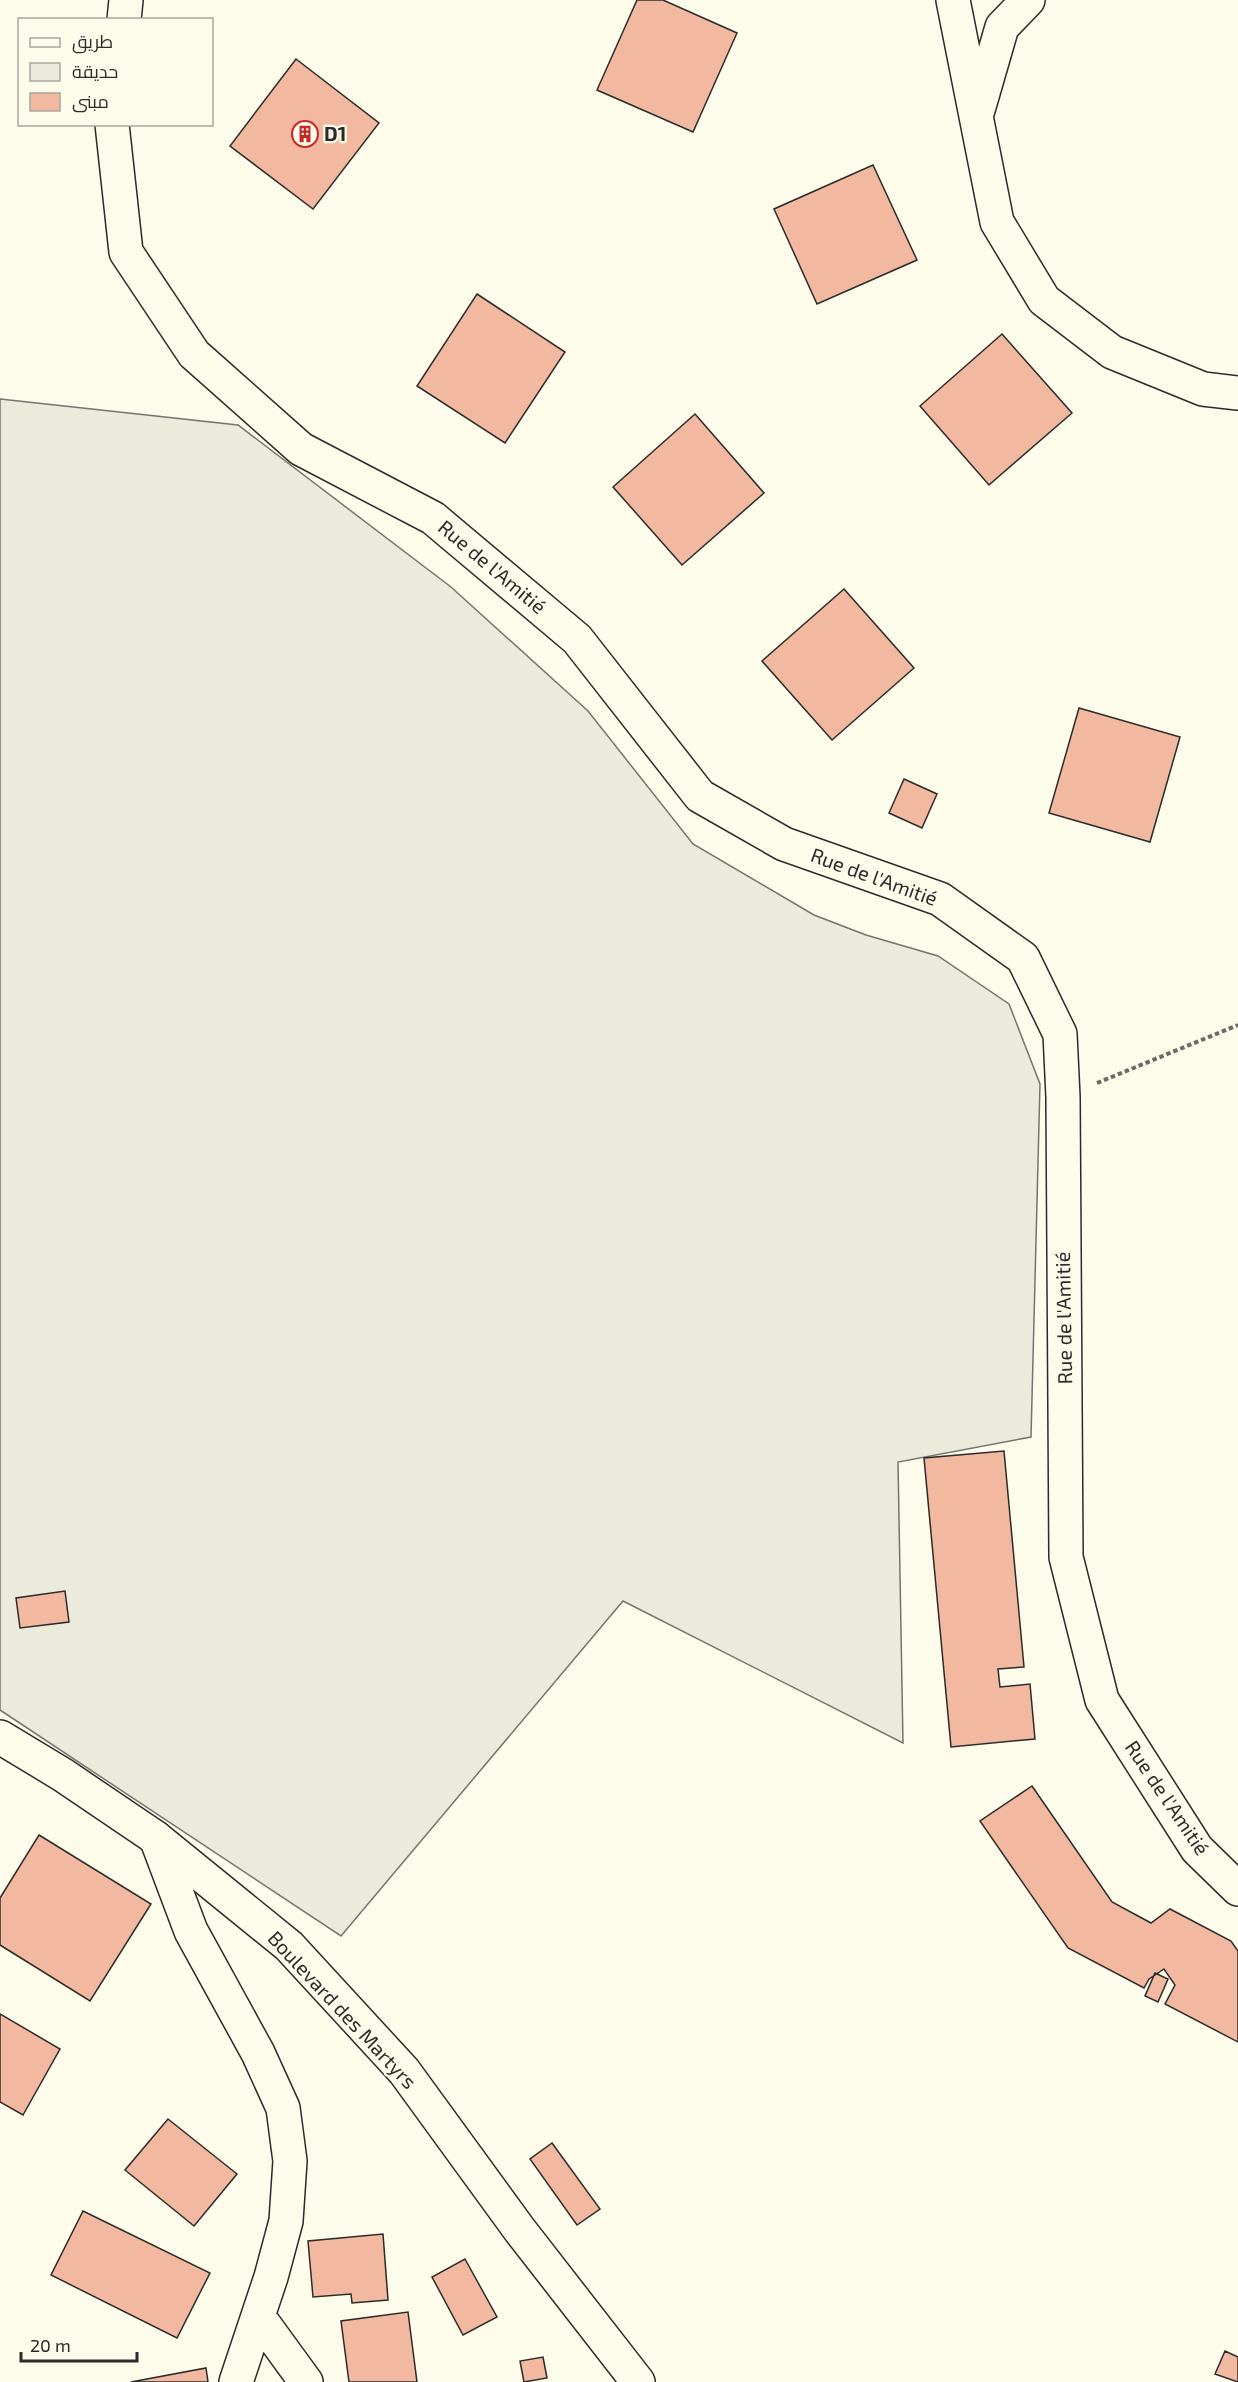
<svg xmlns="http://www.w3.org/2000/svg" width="1238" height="2382" viewBox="0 0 1238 2382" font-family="'Exo 2',Cairo,sans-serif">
<rect width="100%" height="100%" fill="#fdfbea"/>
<path fill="#ecebdb" stroke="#74746e" stroke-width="1.5" d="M 0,399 L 238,425 L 451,587 L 588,711 L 693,844 L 814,915 L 866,935 L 938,956 L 1009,1004 L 1040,1084 L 1031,1437 L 898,1462 L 903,1743 L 623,1601 L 341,1936 L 0,1710 Z"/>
<path fill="#f2b8a0" stroke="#2b2b2b" stroke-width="1.5" d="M 637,0 L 663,0 L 737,33 L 693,132 L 597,90 Z
M 296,59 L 379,123 L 313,209 L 230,146 Z
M 873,165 L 917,260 L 817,304 L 774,209 Z
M 477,294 L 565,352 L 505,443 L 417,386 Z
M 1002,334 L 1072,413 L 989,485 L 920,406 Z
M 695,414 L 764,493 L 682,565 L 613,487 Z
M 844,589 L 914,668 L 832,740 L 762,661 Z
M 1079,708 L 1180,737 L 1150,842 L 1049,813 Z
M 904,779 L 937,794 L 922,828 L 889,813 Z
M 1004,1451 L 1024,1667 L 998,1669 L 1000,1687 L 1030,1684 L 1035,1739 L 951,1747 L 924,1458 Z
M 65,1591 L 69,1622 L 20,1628 L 16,1598 Z
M 1032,1786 L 1112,1902 L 1151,1923 L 1170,1909 L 1231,1941 L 1238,1951 L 1238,2042 L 1165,2004 L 1175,1985 L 1164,1969 L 1149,1979 L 1144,1988 L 1068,1948 L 980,1821 Z
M 39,1835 L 151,1904 L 90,2001 L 0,1945 L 0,1898 Z
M 1155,1973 L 1168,1979 L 1158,2002 L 1145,1996 Z
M 0,2014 L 60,2049 L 23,2115 L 0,2102 Z
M 168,2119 L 237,2174 L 194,2226 L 125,2170 Z
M 552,2143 L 600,2209 L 577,2225 L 530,2159 Z
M 83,2211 L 210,2273 L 177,2338 L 51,2275 Z
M 383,2234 L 388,2300 L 352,2303 L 351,2294 L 313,2297 L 308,2241 Z
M 465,2259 L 497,2317 L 463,2335 L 432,2277 Z
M 408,2312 L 417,2382 L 349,2382 L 341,2321 Z
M 1225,2351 L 1238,2357 L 1238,2382 L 1215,2374 Z
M 543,2357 L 547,2378 L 524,2382 L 520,2361 Z
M 206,2368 L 208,2382 L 131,2382 Z"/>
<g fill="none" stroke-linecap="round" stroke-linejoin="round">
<defs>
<path id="minor" d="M 953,0 L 997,222 L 1044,300 L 1112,352 L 1203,389 L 1238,393
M 124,20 L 126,0
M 978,110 L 1002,27 L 1028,0
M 112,124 L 126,252 L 194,354 L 301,449 L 433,518 L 577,639 L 700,796 L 784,844 L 940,899 L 1023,958 L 1060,1034 L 1063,1097 L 1066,1557 L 1102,1700 L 1197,1849 L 1238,1889
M 156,1838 L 191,1931 L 258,2053 L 283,2108 L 290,2161 L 286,2221 L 271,2277 L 236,2382
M 258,2316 L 306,2382"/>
<path id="secondary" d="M 0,1737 L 63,1775 L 156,1838 L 289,1946 L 404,2071 L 519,2229 L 638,2382"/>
</defs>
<use href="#minor" stroke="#2b2b2b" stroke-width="36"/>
<use href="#secondary" stroke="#2b2b2b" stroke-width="36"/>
<path stroke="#6a6964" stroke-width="4" stroke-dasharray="4.5 3" stroke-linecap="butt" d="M 1097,1083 L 1238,1025"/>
<use href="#minor" stroke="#fdfbea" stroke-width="33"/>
<use href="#secondary" stroke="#fdfbea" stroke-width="33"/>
</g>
<defs>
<symbol id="building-ring" viewBox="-11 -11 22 22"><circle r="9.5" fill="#fdfbea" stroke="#c62828" stroke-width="1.5"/><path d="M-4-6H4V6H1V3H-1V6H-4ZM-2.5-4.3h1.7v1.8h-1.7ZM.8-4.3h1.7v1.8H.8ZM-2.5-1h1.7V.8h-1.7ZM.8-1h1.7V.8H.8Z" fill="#c62828"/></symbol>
</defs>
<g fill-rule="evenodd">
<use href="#building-ring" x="290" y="119" width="30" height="30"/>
</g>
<g text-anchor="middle" stroke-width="4.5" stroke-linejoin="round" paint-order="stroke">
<g font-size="20" font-weight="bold" fill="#2b2b2b" stroke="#fdfbea" text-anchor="start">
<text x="324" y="141">D1</text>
</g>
<g font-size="20" fill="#2b2b2b" stroke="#fdfbea">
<text transform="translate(492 567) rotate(40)" y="7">Rue de l'Amitié</text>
<text transform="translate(874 877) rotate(20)" y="7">Rue de l'Amitié</text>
<text transform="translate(1064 1318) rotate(-91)" y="7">Rue de l'Amitié</text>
<text transform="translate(1167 1798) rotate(56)" y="7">Rue de l'Amitié</text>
<text transform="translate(342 2010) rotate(47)" y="7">Boulevard des Martyrs</text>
</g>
</g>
<rect x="18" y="18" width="195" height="108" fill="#fdfbea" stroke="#a9a89e" stroke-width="1.5"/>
<rect x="30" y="38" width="30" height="9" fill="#fdfbea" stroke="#a9a89e" stroke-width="1.5"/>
<text x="72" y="48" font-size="18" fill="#2b2b2b">طريق</text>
<rect x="30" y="63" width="30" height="18" fill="#ecebdb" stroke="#a9a89e" stroke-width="1.5"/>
<text x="72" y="78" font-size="18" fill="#2b2b2b">حديقة</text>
<rect x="30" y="93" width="30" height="18" fill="#f2b8a0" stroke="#a9a89e" stroke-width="1.5"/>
<text x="72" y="108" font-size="18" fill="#2b2b2b">مبنى</text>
<path d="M21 2352v9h116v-9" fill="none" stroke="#2b2b2b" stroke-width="3"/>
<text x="30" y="2352" font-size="18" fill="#2b2b2b" stroke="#fdfbea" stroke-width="4.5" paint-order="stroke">20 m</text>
</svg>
